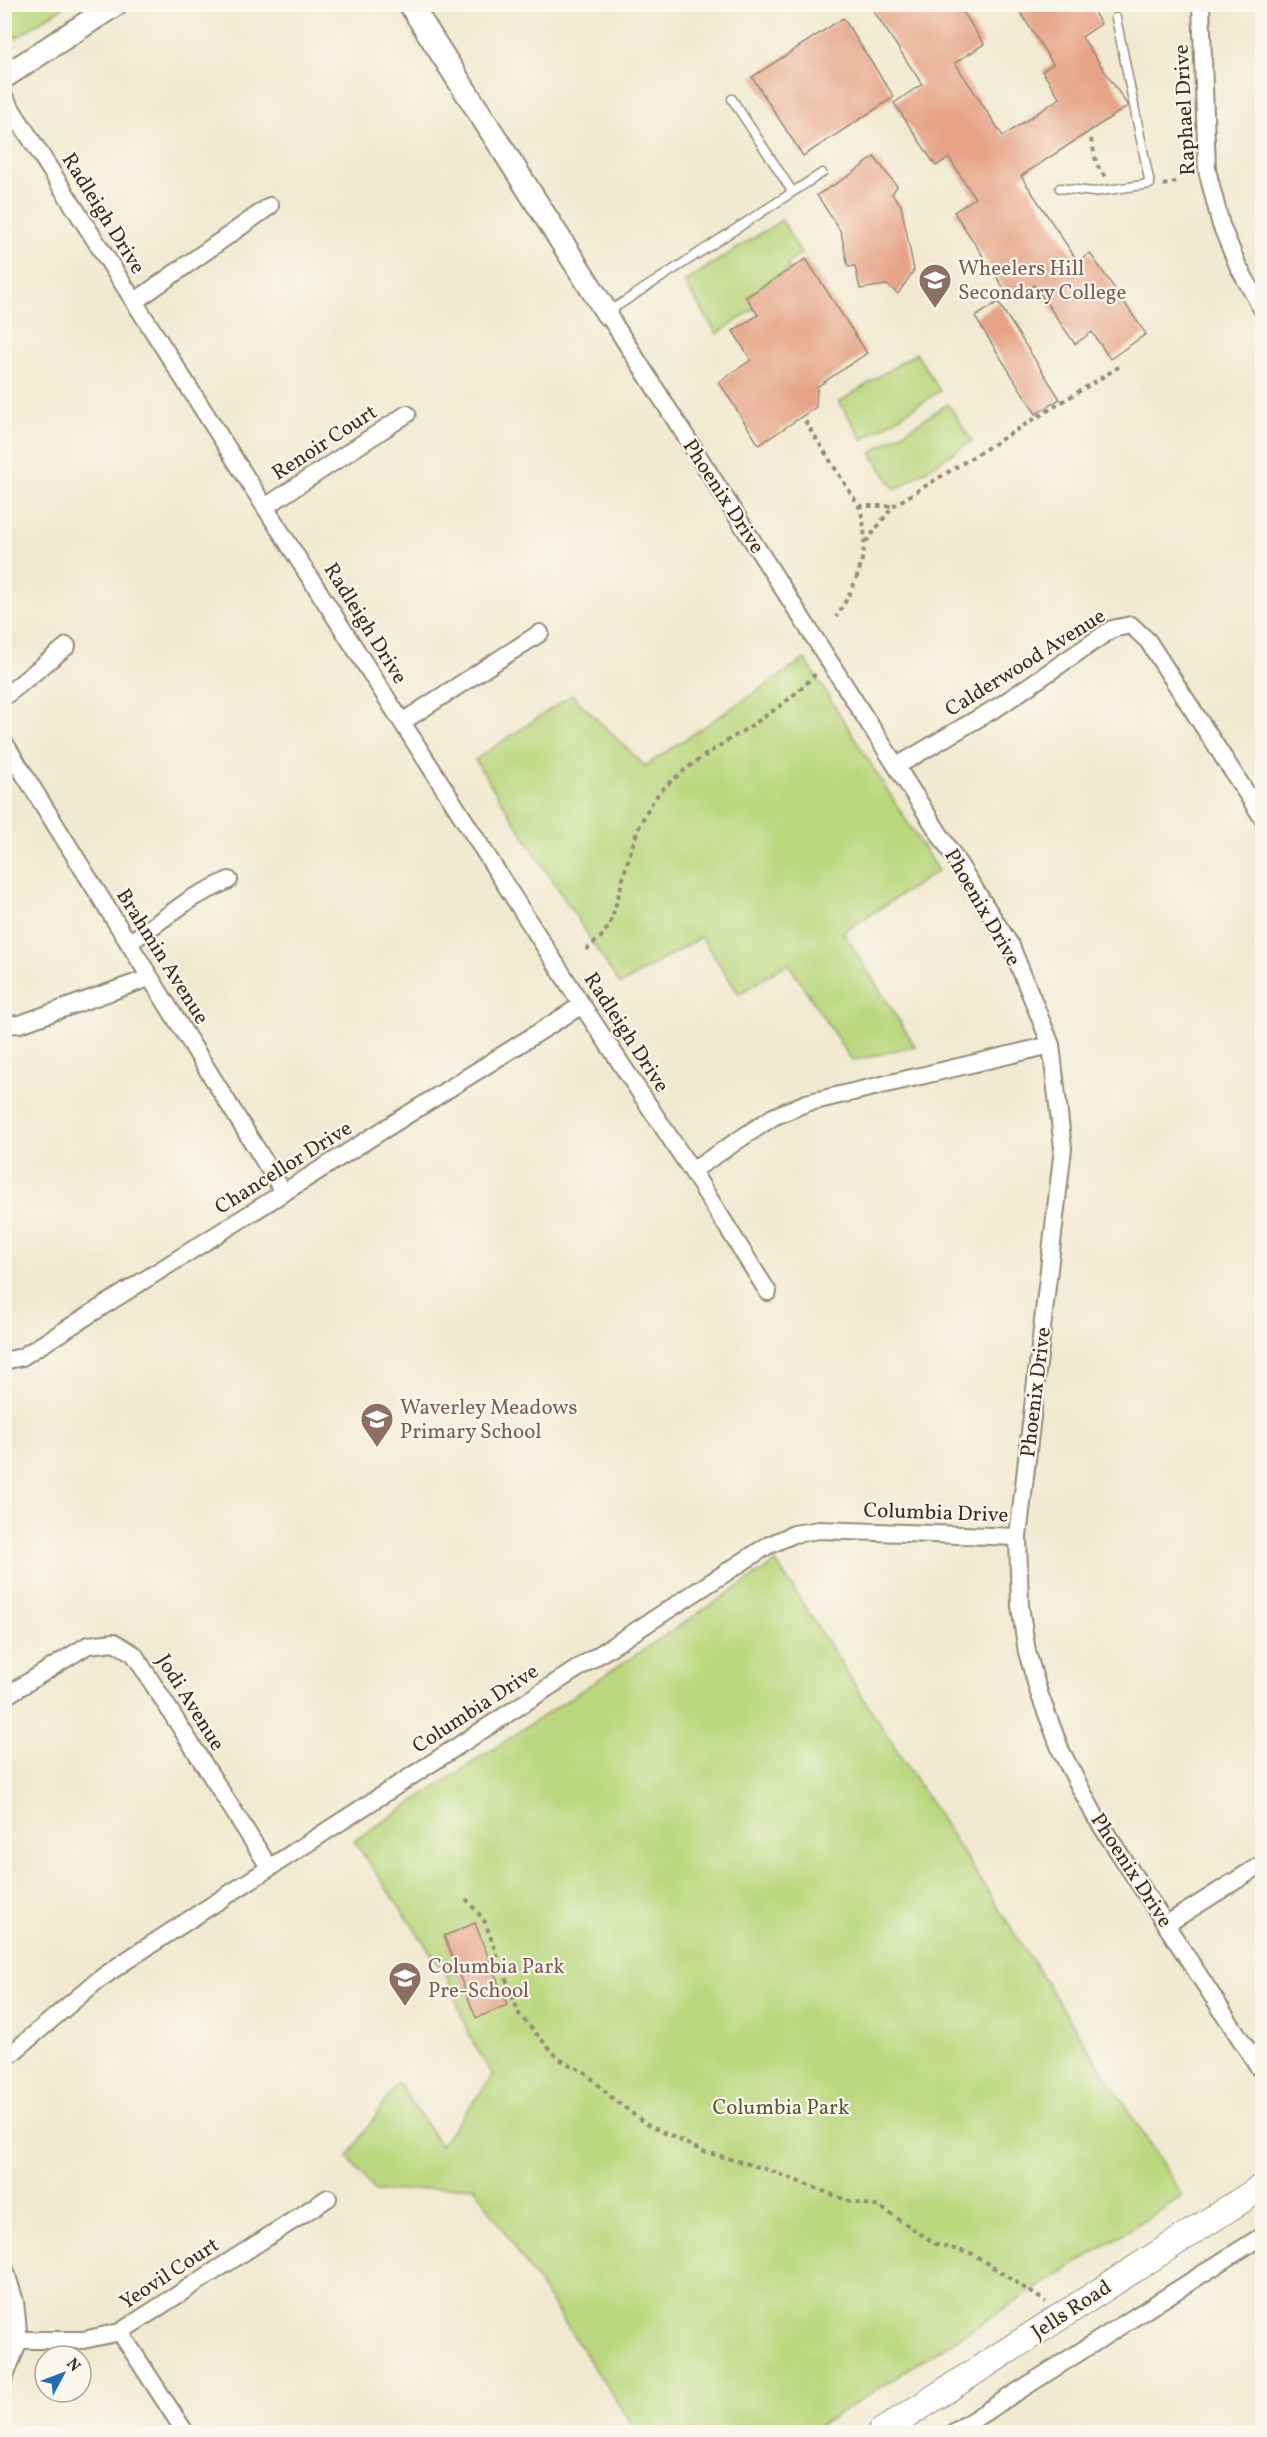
<svg xmlns="http://www.w3.org/2000/svg" width="1267" height="2437" viewBox="0 0 1267 2437" font-family="Vollkorn,serif">
<rect width="100%" height="100%" fill="#fbf7ec"/>
<filter id="ink" filterUnits="userSpaceOnUse"><feTurbulence type="fractalNoise" baseFrequency=".0167" numOctaves="2"/><feDisplacementMap in="SourceGraphic" scale="12" xChannelSelector="R" yChannelSelector="G"/><feConvolveMatrix kernelMatrix="1 2 1 2 8 2 1 2 1" color-interpolation-filters="sRGB"/></filter>
<filter id="wash" filterUnits="userSpaceOnUse"><feTurbulence type="fractalNoise" baseFrequency=".008" numOctaves="4" result="noise"/><feDisplacementMap in="SourceGraphic" scale="24" xChannelSelector="R" yChannelSelector="G"/><feGaussianBlur stdDeviation="1.35" result="paint"/><feColorMatrix in="noise" values="0 0 0 0 0 0 0 0 0 0 0 0 0 0 0 0 0 1.4 0 .05"/><feComposite in="paint" operator="in"/></filter>
<g filter="url(#wash)">
<rect width="100%" height="100%" fill="#f1e9d0"/>
<path fill="#bad87e" stroke="#7a814e" stroke-width="1.5" d="M 5,4 L 66,4 L 66,5 L 5,45 Z
M 782,220 L 801,254 L 787,264 L 790,269 L 747,297 L 754,309 L 717,334 L 684,282 Z
M 916,353 L 940,391 L 863,440 L 839,402 Z
M 948,404 L 972,441 L 895,490 L 871,453 Z
M 805,659 L 938,871 L 843,932 L 915,1046 L 852,1061 L 788,963 L 739,994 L 701,937 L 620,985 L 475,760 L 572,695 L 645,766 Z
M 776,1562 L 1183,2196 L 809,2432 L 637,2432 L 474,2186 L 375,2192 L 348,2157 L 398,2082 L 440,2146 L 493,2076 L 470,2037 L 447,1976 L 354,1841 Z"/>
<g id="blocks">
<path fill="#e6a386" d="M 869,4 L 958,4 L 984,44 L 955,63 L 1003,136 L 1060,98 L 1042,71 L 1053,64 L 1015,4 L 1089,4 L 1101,24 L 1082,37 L 1128,106 L 1021,176 L 1078,262 L 1090,253 L 1146,334 L 1110,359 L 1092,332 L 1075,344 L 1034,285 L 1011,299 L 954,212 L 975,198 L 949,158 L 936,166 L 894,103 L 922,84 Z
M 843,18 L 894,97 L 803,156 L 752,77 Z
M 874,157 L 897,186 L 892,194 L 901,205 L 914,270 L 898,294 L 887,285 L 860,289 L 855,266 L 848,267 L 841,232 L 817,195 L 849,176 Z
M 806,259 L 867,353 L 817,387 L 816,407 L 759,445 L 719,382 L 751,360 L 733,331 L 758,315 L 746,297 Z
M 998,302 L 1060,399 L 1036,414 L 975,317 Z
M 475,1923 L 507,2005 L 476,2018 L 444,1936 Z"/>
</g>
</g>
<g filter="url(#ink)">
<use href="#blocks" fill-opacity="0" stroke="#968a77" stroke-width="1.5"/>
<g fill="none" stroke-linecap="round" stroke-linejoin="round">
<defs>
<path id="lane" d="M 732,99 L 792,191
M 1060,188 L 1093,192 L 1150,184 L 1116,18
M 608,312 L 822,173"/>
<path id="street" d="M 1201,4 L 1207,170 L 1221,225 L 1238,266 L 1262,309
M 4,97 L 582,1005 L 692,1171 L 768,1292
M 134,302 L 270,206
M 607,313 L 1011,946 L 1051,1045 L 1063,1148 L 1018,1537 L 1020,1606 L 1027,1652 L 1039,1693 L 1061,1751 L 1095,1816 L 1262,2072
M 265,507 L 407,414
M 4,697 L 67,646
M 402,722 L 540,633
M 4,742 L 284,1193
M 897,766 L 1001,705 L 1112,629 L 1131,625 L 1148,641 L 1262,817
M 129,943 L 192,898 L 229,880
M 4,1025 L 20,1024 L 149,978
M 692,1171 L 773,1117 L 806,1103 L 1051,1045
M 4,1361 L 22,1357 L 582,1005
M 4,1697 L 88,1645 L 114,1642 L 134,1654 L 269,1867
M 1167,1924 L 1262,1864
M 4,2060 L 97,1981 L 124,1962 L 767,1546 L 794,1534 L 819,1530 L 1018,1537
M 4,2266 L 15,2302 L 19,2340 L 4,2379
M 120,2332 L 185,2432
M 19,2340 L 83,2340 L 120,2332 L 328,2198
M 954,2432 L 1262,2236"/>
<path id="secondary" d="M 410,4 L 607,313
M 4,77 L 116,4"/>
<path id="primary" d="M 881,2432 L 1262,2187"/>
</defs>
<use href="#lane" stroke="#968a77" stroke-width="11"/>
<use href="#street" stroke="#968a77" stroke-width="20"/>
<use href="#secondary" stroke="#968a77" stroke-width="26"/>
<use href="#primary" stroke="#968a77" stroke-width="28"/>
<path stroke="#968a77" stroke-width="4" stroke-dasharray="4.5 4.5" stroke-linecap="butt" d="M 1091,139 L 1097,165 L 1105,177
M 1163,185 L 1179,181
M 805,421 L 859,506 C 873,546 858,583 836,617
M 859,506 L 892,506
M 866,542 L 893,506 L 1122,365
M 586,950 L 601,937 L 609,926 C 624,885 629,837 653,801 C 661,789 675,778 686,769 C 729,736 782,713 818,671
M 466,1899 L 484,1920 L 519,2014 L 559,2059 L 586,2073 L 611,2097 L 646,2124 L 702,2151 L 769,2170 L 846,2200 L 880,2207 L 936,2244 L 973,2254 L 1046,2302"/>
<use href="#lane" stroke="#fff" stroke-width="8"/>
<use href="#street" stroke="#fff" stroke-width="16"/>
<use href="#secondary" stroke="#fff" stroke-width="22"/>
<use href="#primary" stroke="#fff" stroke-width="26"/>
</g>
</g>
<defs>
<symbol id="school-pin" viewBox="-11 -11 22 30"><path d="M0 17L-7.5 6A9.5 9.5 0 1 1 7.5 6Z" fill="#8d6e63" stroke="#fbf7ec"/><path d="M0-5L7-2L0 1L-7-2ZM-4 1L0 2.5L4 1V4Q0 6-4 4Z" fill="#fff"/></symbol>
</defs>
<g fill-rule="evenodd">
<use href="#school-pin" x="916" y="261" width="38" height="52"/>
<use href="#school-pin" x="358" y="1400" width="38" height="52"/>
<use href="#school-pin" x="386" y="1959" width="38" height="52"/>
</g>
<g text-anchor="middle" stroke-width="4.5" stroke-linejoin="round" paint-order="stroke">
<g font-size="21" fill="#3b2a1e" stroke="#fbf7ec">
<text transform="translate(1184 110) rotate(-93)" y="7">Raphael Drive</text>
<text transform="translate(104 213) rotate(58)" y="7">Radleigh Drive</text>
<text transform="translate(324 442) rotate(-33)" y="7">Renoir Court</text>
<text transform="translate(724 496) rotate(57)" y="7">Phoenix Drive</text>
<text transform="translate(366 623) rotate(58)" y="7">Radleigh Drive</text>
<text transform="translate(1025 662) rotate(-32)" y="7">Calderwood Avenue</text>
<text transform="translate(983 907) rotate(60)" y="7">Phoenix Drive</text>
<text transform="translate(163 956) rotate(58)" y="7">Brahmin Avenue</text>
<text transform="translate(627 1032) rotate(57)" y="7">Radleigh Drive</text>
<text transform="translate(283 1167) rotate(-32)" y="7">Chancellor Drive</text>
<text transform="translate(1035 1392) rotate(-83)" y="7">Phoenix Drive</text>
<text transform="translate(936 1512) rotate(2)" y="7">Columbia Drive</text>
<text transform="translate(191 1702) rotate(58)" y="7">Jodi Avenue</text>
<text transform="translate(475 1708) rotate(-33)" y="7">Columbia Drive</text>
<text transform="translate(1132 1870) rotate(57)" y="7">Phoenix Drive</text>
<text transform="translate(169 2273) rotate(-33)" y="7">Yeovil Court</text>
<text transform="translate(1071 2309) rotate(-33)" y="7">Jells Road</text>
</g>
<g font-size="21" fill="#785e54" stroke="#fbf7ec" text-anchor="start">
<text x="958" y="275">Wheelers Hill<tspan x="958" dy="24">Secondary College</tspan></text>
<text x="400" y="1414">Waverley Meadows<tspan x="400" dy="24">Primary School</tspan></text>
<text x="428" y="1973">Columbia Park<tspan x="428" dy="24">Pre-School</tspan></text>
</g>
<g font-size="21" fill="#5b5636" stroke="#fbf7ec">
<text x="781" y="2114">Columbia Park</text>
</g>
</g>
<rect width="1267" height="2437" fill="none" stroke="#fbf7ec" stroke-width="24"/>
<g transform="translate(63 2374) rotate(49)"><circle r="28" fill="#fbf7ec" stroke="#aea59a" stroke-width="1.5"/>
<path d="M0-4.5L10 22L0 15L-10 22Z" fill="#1f6fb2"/>
<text y="-9" font-size="16" font-weight="bold" text-anchor="middle" fill="#3b2a1e">N</text>
</g>
</svg>
